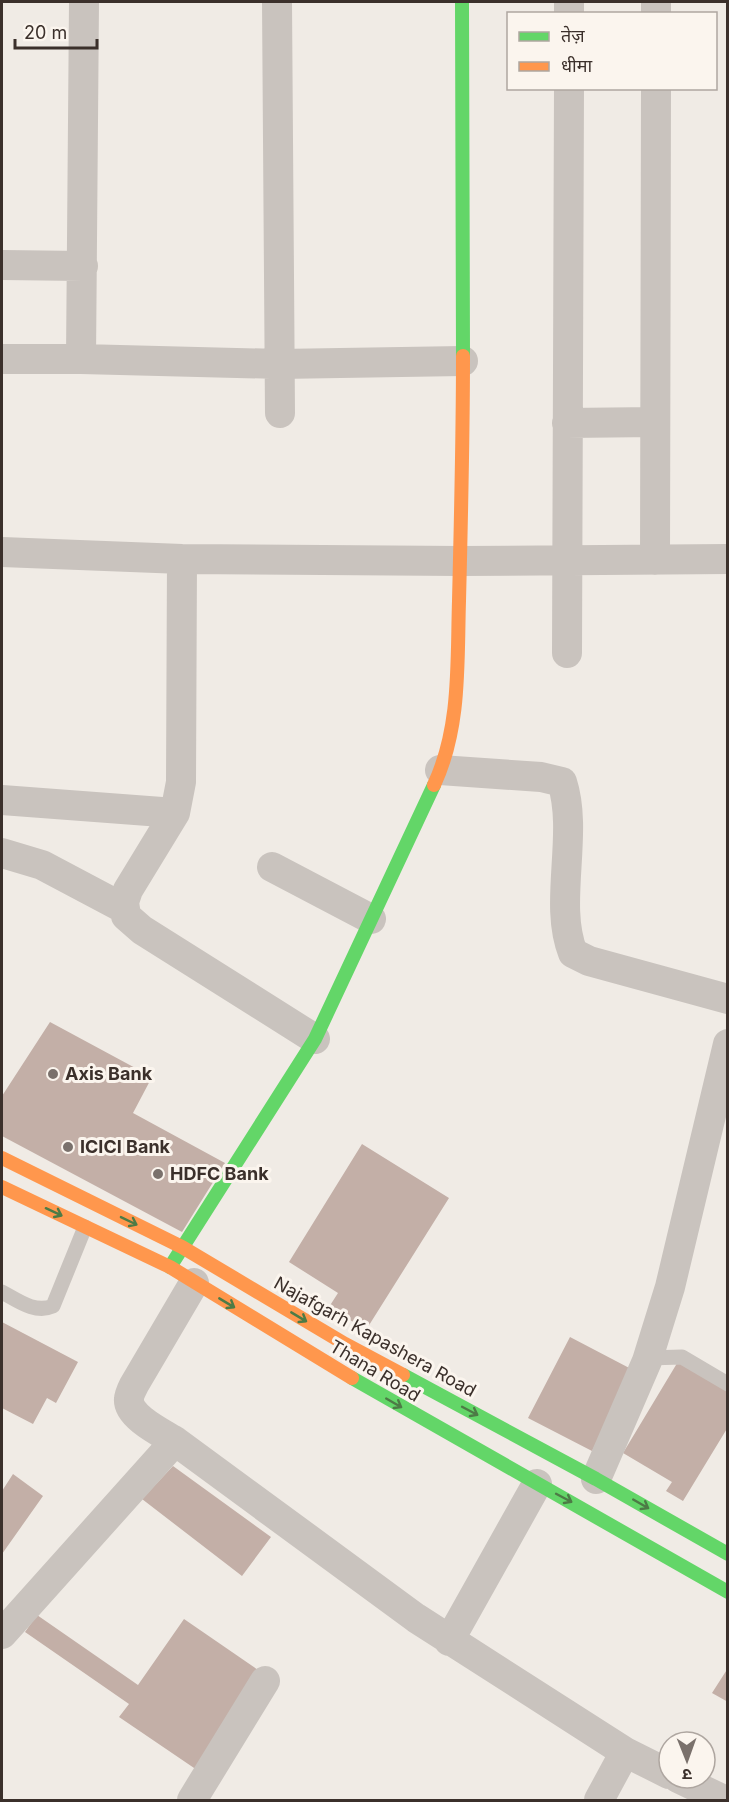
<svg xmlns="http://www.w3.org/2000/svg" width="729" height="1802" viewBox="0 0 729 1802" font-family="Inter,'Noto Sans Devanagari',sans-serif">
<rect width="100%" height="100%" fill="#f0ebe5"/>
<path fill="#c3afa7" d="M 50,1022 L 152,1077 L 133,1113 L 225,1163 L 182,1232 L 2,1136 L 2,1096 Z
M 362,1144 L 449,1198 L 366,1330 L 329,1307 L 338,1293 L 289,1262 Z
M 2,1322 L 78,1362 L 56,1403 L 47,1398 L 33,1424 L 2,1408 Z
M 570,1337 L 635,1371 L 592,1451 L 528,1418 Z
M 679,1360 L 728,1389 L 728,1427 L 683,1501 L 666,1491 L 672,1482 L 623,1453 Z
M 173,1466 L 271,1537 L 242,1576 L 142,1499 Z
M 13,1474 L 43,1496 L 2,1554 L 2,1491 Z
M 37,1615 L 138,1685 L 184,1619 L 264,1674 L 197,1770 L 119,1717 L 129,1704 L 25,1632 Z
M 728,1668 L 728,1702 L 712,1693 Z"/>
<g fill="none" stroke-linecap="round" stroke-linejoin="round">
<path stroke="#c9c3be" stroke-width="15" d="M 2,1292 C 17,1300 35,1314 53,1306 L 85,1227
M 648,1358 L 682,1357 L 728,1384"/>
<path stroke="#c9c3be" stroke-width="30" d="M 277,2 L 280,413
M 569,14 L 569,2
M 656,14 L 656,2
M 2,265 L 83,266
M 2,359 L 81,359 L 279,364 L 463,361
M 81,359 L 84,2
M 567,423 L 655,422
M 2,552 L 182,559 L 460,561 L 728,559
M 182,559 L 181,782 L 175,813 L 128,890 L 124,902 L 126,916 L 142,930 L 315,1039
M 655,560 L 656,88
M 567,653 L 569,88
M 440,770 L 541,777 L 562,782 C 579,834 553,904 573,953 L 589,961 L 728,999
M 2,800 L 175,813
M 2,853 L 42,865 L 125,909
M 272,867 L 371,919
M 194,1283 L 134,1385 C 132,1389 129,1395 129,1399 C 127,1416 162,1433 175,1441 L 416,1618 L 625,1752 L 669,1774
M 596,1479 L 647,1361 L 670,1287 L 728,1044
M 2,1634 L 175,1441
M 449,1641 L 537,1484
M 678,1778 L 724,1800
M 192,1800 L 265,1681
M 599,1800 L 625,1752"/>
<path stroke="#63d668" stroke-width="14" d="M 462,2 L 463,356
M 170,1267 L 315,1039 L 434,785
M 403,1375 L 596,1479 L 728,1554
M 352,1378 L 728,1592"/>
<path stroke="#ff974d" stroke-width="14" d="M 434,785 C 461,727 457,663 459,601 C 461,520 463,438 463,356
M 2,1158 L 182,1247 L 345,1344 L 403,1375
M 2,1187 L 170,1267 L 352,1378"/>
</g>
<defs><path id="oneway-shaft" d="M-6 0H5M1.5-3L5.5 0L1.5 3" fill="none" stroke-width="1.6" stroke-linecap="round" stroke-linejoin="round" transform="scale(1.5)"/></defs>
<g stroke="#4d7b46">
<use href="#oneway-shaft" transform="translate(54 1212) rotate(25)"/>
<use href="#oneway-shaft" transform="translate(129 1221) rotate(26)"/>
<use href="#oneway-shaft" transform="translate(227 1303) rotate(31)"/>
<use href="#oneway-shaft" transform="translate(299 1317) rotate(31)"/>
<use href="#oneway-shaft" transform="translate(394 1403) rotate(30)"/>
<use href="#oneway-shaft" transform="translate(470 1411) rotate(28)"/>
<use href="#oneway-shaft" transform="translate(564 1498) rotate(28)"/>
<use href="#oneway-shaft" transform="translate(641 1504) rotate(30)"/>
</g>
<g fill="#7a716c" stroke="#fbf5ee" stroke-width="2">
<circle cx="53" cy="1074" r="6"/>
<circle cx="68" cy="1147" r="6"/>
<circle cx="158" cy="1174" r="6"/>
</g>
<g text-anchor="middle" stroke-width="6" stroke-linejoin="round" paint-order="stroke">
<g font-size="18" font-weight="bold" fill="#3b302b" stroke="#fbf5ee" text-anchor="start">
<text x="65" y="1080">Axis Bank</text>
<text x="80" y="1153">ICICI Bank</text>
<text x="170" y="1180">HDFC Bank</text>
</g>
<g font-size="18" fill="#3b302b" stroke="#fbf5ee">
<text transform="translate(375 1337) rotate(29)" y="6">Najafgarh Kapashera Road</text>
<text transform="translate(375 1371) rotate(31)" y="6">Thana Road</text>
</g>
</g>
<rect width="729" height="1802" fill="none" stroke="#3b302b" stroke-width="6"/>
<rect x="507" y="12" width="210" height="78" fill="#fbf5ee" stroke="#aea6a0" stroke-width="1.5"/>
<rect x="519" y="32" width="30" height="9" fill="#63d668" stroke="#aea6a0" stroke-width="1.5"/>
<text x="561" y="42" font-size="18" fill="#3b302b">तेज़</text>
<rect x="519" y="62" width="30" height="9" fill="#ff974d" stroke="#aea6a0" stroke-width="1.5"/>
<text x="561" y="72" font-size="18" fill="#3b302b">धीमा</text>
<g transform="translate(687 1760) rotate(179)"><circle r="28" fill="#fbf5ee" stroke="#aea6a0" stroke-width="1.5"/>
<path d="M0-4.5L10 22L0 15L-10 22Z" fill="#7a716c"/>
<text y="-9" font-size="16" font-weight="bold" text-anchor="middle" fill="#3b302b">उ</text>
</g>
<path d="M15 39v9h82v-9" fill="none" stroke="#3b302b" stroke-width="3"/>
<text x="24" y="39" font-size="18" fill="#3b302b" stroke="#fbf5ee" stroke-width="4.5" paint-order="stroke">20 m</text>
</svg>
